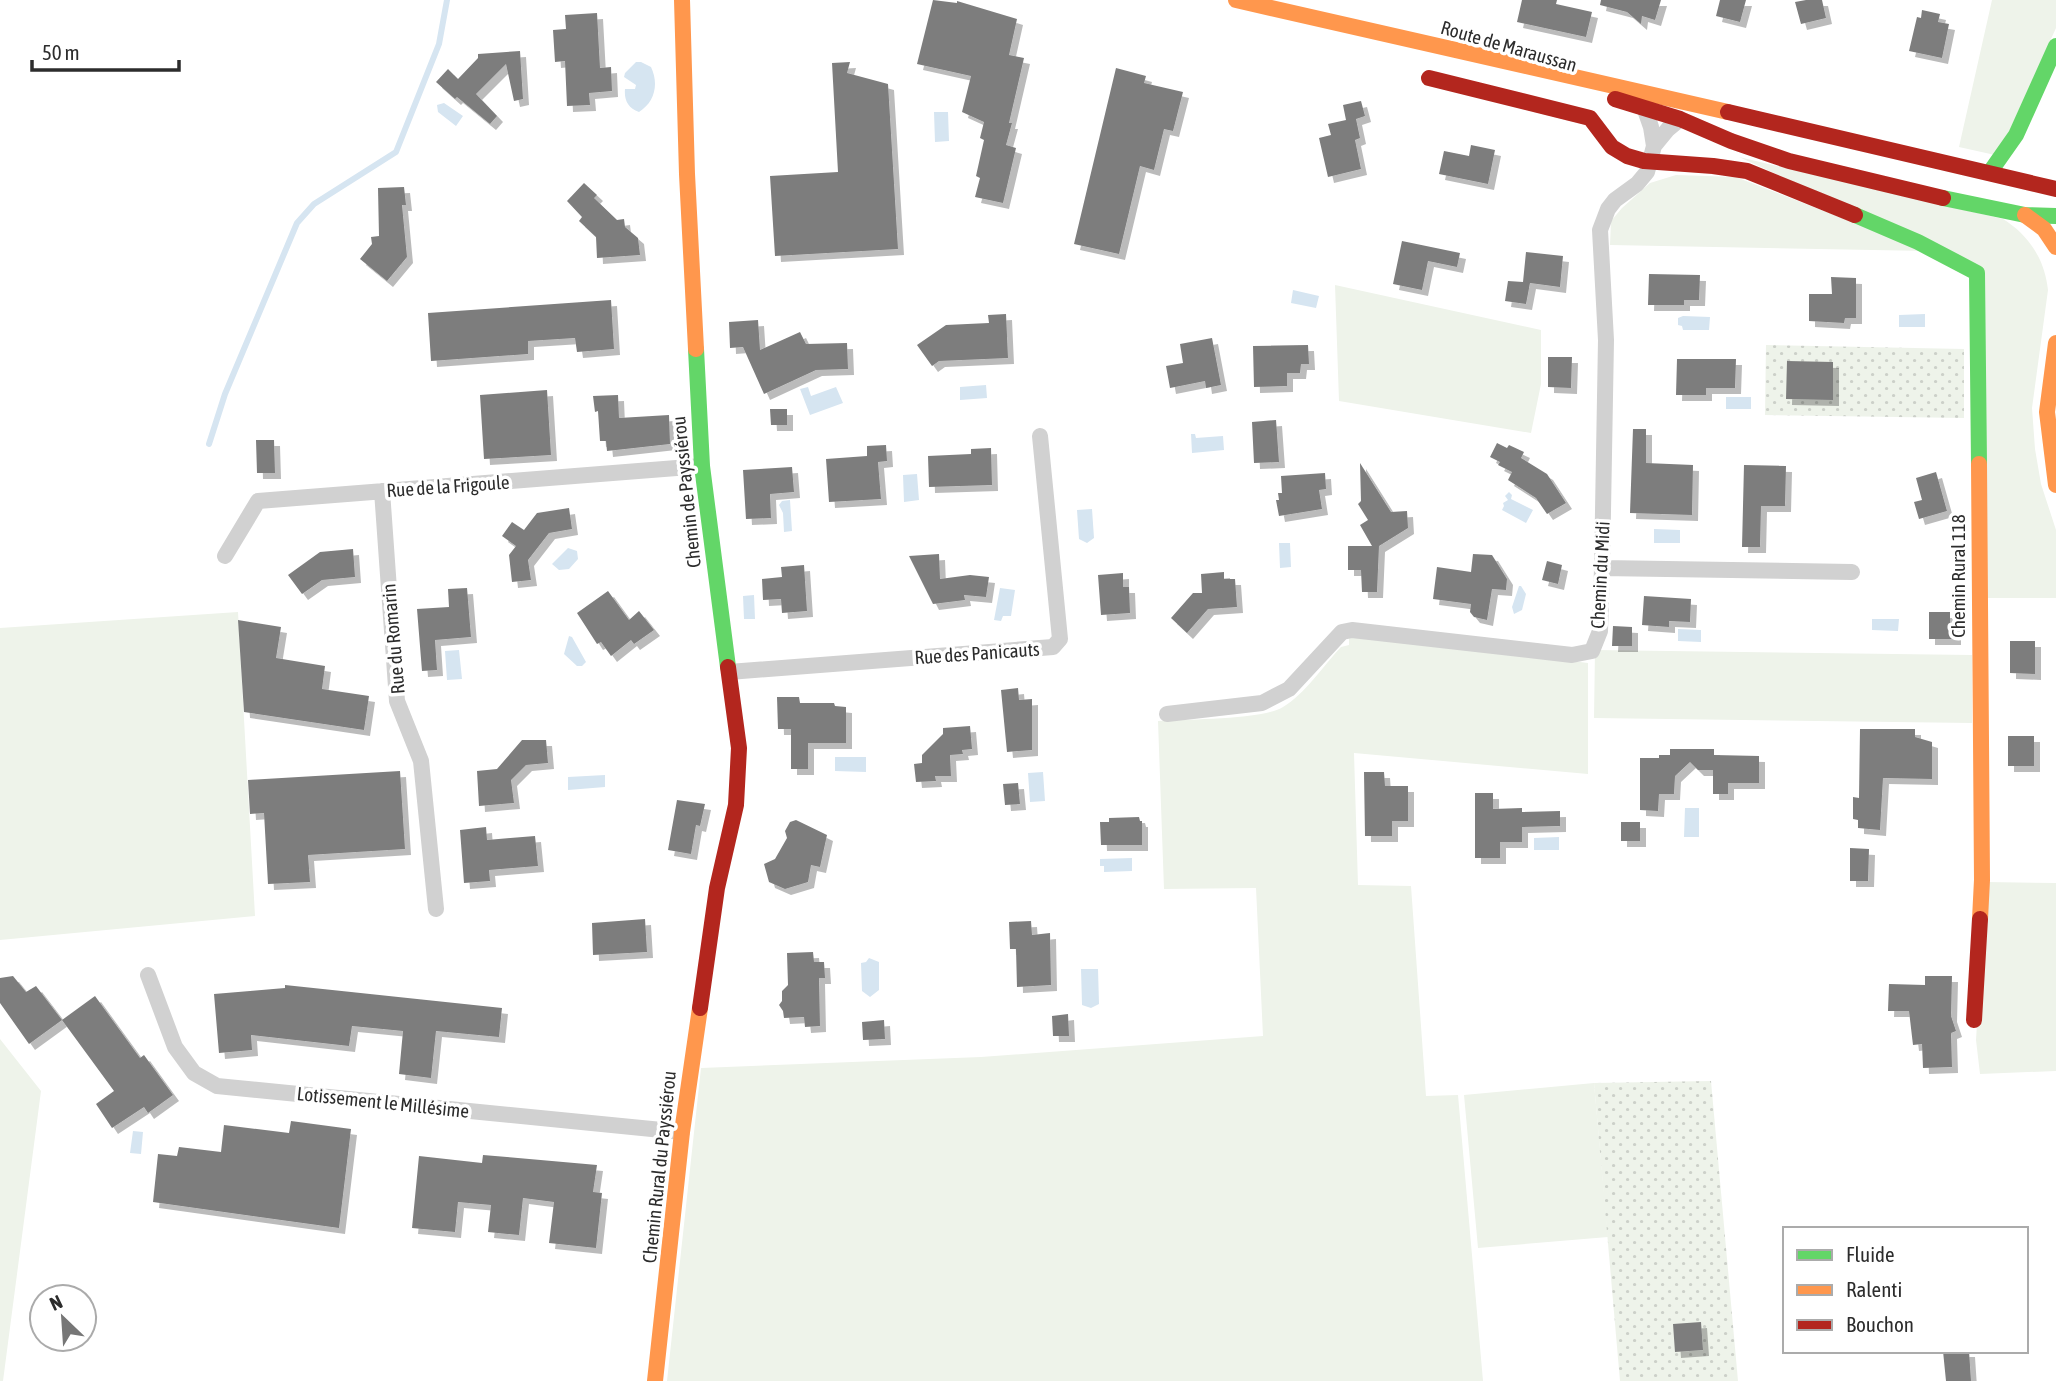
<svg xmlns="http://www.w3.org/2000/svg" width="2056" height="1381" viewBox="0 0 2056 1381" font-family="'Asap Condensed',sans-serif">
<defs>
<pattern id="garden-dots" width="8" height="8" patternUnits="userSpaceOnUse" patternTransform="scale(1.75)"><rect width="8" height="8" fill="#eef3ea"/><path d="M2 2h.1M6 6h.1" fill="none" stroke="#ccd0c9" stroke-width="1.8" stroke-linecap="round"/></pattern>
<filter id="shadow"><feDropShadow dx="6" dy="6" stdDeviation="0" flood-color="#0004"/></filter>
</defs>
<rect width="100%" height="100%" fill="#fff"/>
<path fill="#eef3ea" d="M 1992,0 L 2056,0 L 2056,28 L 2006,138 L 1995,155 L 1959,147 Z
M 1739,157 L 2003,219 C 2029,235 2045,260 2048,290 L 2032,408 L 2035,449 L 2041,484 L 2056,530 L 2056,598 L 1984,598 L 1978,267 Z
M 1676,175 L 1736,177 L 1927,251 L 1610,245 L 1611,221 L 1622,208 L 1650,183 Z
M 1335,285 L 1541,330 L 1541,384 L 1531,433 L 1339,401 Z
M 238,612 L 255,916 L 0,940 L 0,628 Z
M 1349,634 L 1588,663 L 1588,774 L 1354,753 L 1358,885 L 1411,886 L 1426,1096 L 1458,1095 L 1483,1381 L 667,1381 L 701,1068 L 981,1057 L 1263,1036 L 1256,888 L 1164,889 L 1158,721 C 1186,719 1262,720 1283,707 C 1304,695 1324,665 1341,647 L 1349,645 Z
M 1595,650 L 1972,655 L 1972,723 L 1594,718 Z
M 1986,882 L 2056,883 L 2056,1071 L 1980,1074 L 1976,1040 Z
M 0,1039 L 41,1091 L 3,1381 L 0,1381 Z
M 1594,1083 L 1608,1237 L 1478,1248 L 1464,1095 Z"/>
<path fill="url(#garden-dots)" d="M 1766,345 L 1964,349 L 1964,418 L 1765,415 Z
M 1711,1081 L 1738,1381 L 1620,1381 L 1594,1083 Z"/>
<path fill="#d6e5f1" d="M 636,62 L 641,62 L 651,67 C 659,84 655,102 639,112 C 628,108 624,100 625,89 L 635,89 L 636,85 L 624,77 L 625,73 Z
M 444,103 L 463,116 L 456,126 L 438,112 L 437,105 Z
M 934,112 L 948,112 L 949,141 L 935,142 Z
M 1293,290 L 1319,296 L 1316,308 L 1291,303 Z
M 1925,314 L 1925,327 L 1899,327 L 1899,315 Z
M 1683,316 L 1710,317 L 1709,330 L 1683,330 L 1682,326 L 1678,325 L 1678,318 Z
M 986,385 L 987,398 L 960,400 L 960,387 Z
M 808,387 L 811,396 L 836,387 L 843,403 L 810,415 L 800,389 Z
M 1726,397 L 1751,397 L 1751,409 L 1726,409 Z
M 1191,434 L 1195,434 L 1196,438 L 1223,436 L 1224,450 L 1192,453 Z
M 917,474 L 919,500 L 904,502 L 903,475 Z
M 1509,492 L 1512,495 L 1511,499 L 1533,510 L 1526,523 L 1502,510 L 1504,506 L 1503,503 L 1508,500 L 1505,496 Z
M 790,500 L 792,531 L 784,532 L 783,513 L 779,505 L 782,501 Z
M 1092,509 L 1094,538 L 1087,543 L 1079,539 L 1077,510 Z
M 1654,529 L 1680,530 L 1680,543 L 1654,543 Z
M 1279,543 L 1290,543 L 1291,567 L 1280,568 Z
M 568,548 L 577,551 L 578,559 L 569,569 L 559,570 L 552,564 Z
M 1519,586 L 1521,586 L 1526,594 L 1522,610 L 1514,614 L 1512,607 Z
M 1000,588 L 1015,590 L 1011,616 L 1003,616 L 1001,621 L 994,620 Z
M 754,595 L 755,619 L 744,619 L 743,596 Z
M 1872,619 L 1899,619 L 1898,631 L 1872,630 Z
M 1678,629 L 1701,630 L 1701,642 L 1678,641 Z
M 569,636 L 572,637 L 586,662 L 582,666 L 577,666 L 564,654 Z
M 459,650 L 462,679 L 447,680 L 445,651 Z
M 835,757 L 866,757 L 866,772 L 835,771 Z
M 1043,772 L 1045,801 L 1030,802 L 1028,773 Z
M 605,775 L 605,787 L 568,790 L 568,777 Z
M 1685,808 L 1699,808 L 1699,837 L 1684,837 Z
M 1559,837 L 1559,850 L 1534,850 L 1534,838 Z
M 1132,858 L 1132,871 L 1104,872 L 1104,866 L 1100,866 L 1100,859 Z
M 869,958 L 879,962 L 879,990 L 870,997 L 862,991 L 861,963 L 866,962 Z
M 1081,969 L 1098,969 L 1099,1004 L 1091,1008 L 1082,1005 Z
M 133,1131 L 143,1132 L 141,1154 L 130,1153 Z"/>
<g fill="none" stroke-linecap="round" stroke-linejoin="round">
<path stroke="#d6e5f1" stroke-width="6" d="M 209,444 L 225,394 L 297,223 L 314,204 L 396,152 L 439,44 L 447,0"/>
</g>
<path fill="#7d7d7d" filter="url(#shadow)" d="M 933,0 L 957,3 L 957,1 L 1017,19 L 1009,55 L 1024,58 L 1009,123 L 1012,123 L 1006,145 L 1016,148 L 1003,203 L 975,197 L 980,178 L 976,176 L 984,140 L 980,138 L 984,122 L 962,112 L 971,76 L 917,64 Z
M 1522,0 L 1557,0 L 1556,4 L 1592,12 L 1586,37 L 1517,22 Z
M 1601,0 L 1661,0 L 1655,20 L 1642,16 L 1641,24 L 1627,12 L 1600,5 Z
M 1720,0 L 1746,0 L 1740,22 L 1716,16 Z
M 1806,0 L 1822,0 L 1826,18 L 1801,24 L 1795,2 Z
M 1922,10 L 1940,14 L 1938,22 L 1949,24 L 1942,58 L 1909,51 L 1917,17 L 1921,18 Z
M 597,13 L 600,68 L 611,67 L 612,91 L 589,93 L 590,105 L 567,106 L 565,61 L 555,62 L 553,30 L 566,29 L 565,15 Z
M 520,51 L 523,99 L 514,101 L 506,64 L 476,94 L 497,116 L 490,124 L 457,97 L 455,99 L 436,82 L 448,69 L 458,79 L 478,58 L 478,54 Z
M 850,62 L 847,73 L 888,84 L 898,249 L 775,256 L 770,176 L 838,172 L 832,63 Z
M 1116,68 L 1146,76 L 1144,83 L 1183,92 L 1173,131 L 1164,129 L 1154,170 L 1140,166 L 1119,254 L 1074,244 Z
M 1361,101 L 1365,116 L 1356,119 L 1360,138 L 1355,140 L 1361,169 L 1328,177 L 1319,138 L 1331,135 L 1328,124 L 1346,120 L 1343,105 Z
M 1471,145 L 1495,150 L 1488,184 L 1439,174 L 1444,151 L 1469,156 Z
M 584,183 L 597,195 L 594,198 L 617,220 L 624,219 L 625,227 L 638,238 L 640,255 L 597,258 L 596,237 L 579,221 L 582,217 L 567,201 Z
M 404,187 L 406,205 L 402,205 L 407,257 L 387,281 L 360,259 L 372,244 L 371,237 L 379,236 L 378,188 Z
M 1402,241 L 1460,253 L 1457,267 L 1428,261 L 1422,290 L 1393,284 Z
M 1526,252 L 1563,256 L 1560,287 L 1530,283 L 1526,304 L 1505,301 L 1508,281 L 1523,282 Z
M 1649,274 L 1700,275 L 1699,300 L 1684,300 L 1684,305 L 1648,305 Z
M 1831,277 L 1856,278 L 1856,318 L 1845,318 L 1844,323 L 1809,321 L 1809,294 L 1832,294 Z
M 611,300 L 614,349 L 577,352 L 575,338 L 528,341 L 528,354 L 431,361 L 428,313 Z
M 1006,314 L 1008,358 L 939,361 L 932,366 L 917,345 L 946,325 L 989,323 L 988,315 Z
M 758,320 L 760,350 L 800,332 L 806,344 L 847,343 L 848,369 L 816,370 L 764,394 L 743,347 L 730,348 L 729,322 Z
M 1212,338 L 1221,385 L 1206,388 L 1205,381 L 1170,388 L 1166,366 L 1183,363 L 1180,344 Z
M 1308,345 L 1309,364 L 1301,364 L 1300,373 L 1287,373 L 1287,386 L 1254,387 L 1253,346 Z
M 1548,357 L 1572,357 L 1571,388 L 1548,387 Z
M 1677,359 L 1736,359 L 1735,388 L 1706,388 L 1706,395 L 1676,395 Z
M 1787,361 L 1833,362 L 1833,400 L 1786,399 Z
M 547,390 L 551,455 L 484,459 L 480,395 Z
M 618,395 L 619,418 L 669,415 L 670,444 L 607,451 L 606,441 L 600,441 L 598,411 L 595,412 L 593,396 Z
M 770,409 L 787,409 L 787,425 L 771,425 Z
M 1276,420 L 1279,462 L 1254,463 L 1252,422 Z
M 1633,429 L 1646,429 L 1646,463 L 1693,465 L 1692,515 L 1630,513 Z
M 256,440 L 274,440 L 275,473 L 257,473 Z
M 1497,443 L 1507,448 L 1509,445 L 1524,452 L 1521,458 L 1547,474 L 1566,503 L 1547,514 L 1536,498 L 1508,480 L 1512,472 L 1498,465 L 1500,462 L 1490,457 Z
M 886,445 L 887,461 L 878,462 L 881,499 L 829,502 L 826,459 L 867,456 L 867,446 Z
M 991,448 L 992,485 L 929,487 L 928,456 L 971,454 L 971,449 Z
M 1360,463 L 1391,512 L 1407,511 L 1408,528 L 1379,546 L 1377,592 L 1362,592 L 1361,570 L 1348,570 L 1348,546 L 1372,546 L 1360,525 L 1368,520 L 1358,504 L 1361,501 Z
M 1744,465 L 1786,466 L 1785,506 L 1761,506 L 1760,547 L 1742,547 Z
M 792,467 L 794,492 L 770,494 L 771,518 L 746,519 L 743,470 Z
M 1936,472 L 1947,511 L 1919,519 L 1914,502 L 1922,500 L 1916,478 Z
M 1325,473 L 1326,489 L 1319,490 L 1322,509 L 1279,516 L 1276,500 L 1279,500 L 1278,493 L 1282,493 L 1281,476 Z
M 569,508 L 572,529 L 549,533 L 528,560 L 531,580 L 512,582 L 509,555 L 516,546 L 502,536 L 512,522 L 524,530 L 537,513 Z
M 353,549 L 355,577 L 322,580 L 302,594 L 288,575 L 320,552 Z
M 939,554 L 940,579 L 970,575 L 989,577 L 986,597 L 964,595 L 965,600 L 933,604 L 909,556 Z
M 1473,554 L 1492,555 L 1507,579 L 1506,590 L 1492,589 L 1487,620 L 1474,617 L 1470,612 L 1471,604 L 1433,599 L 1437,567 L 1471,572 Z
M 1547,561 L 1562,565 L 1558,584 L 1542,580 Z
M 804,565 L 807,611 L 782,613 L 781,599 L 763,600 L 762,579 L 782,577 L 781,567 Z
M 1224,572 L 1224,579 L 1235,579 L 1237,607 L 1208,609 L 1187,633 L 1171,618 L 1193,593 L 1202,593 L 1201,574 Z
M 1123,573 L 1123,587 L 1129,587 L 1130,613 L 1101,615 L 1098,575 Z
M 467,588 L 471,637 L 435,640 L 437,670 L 422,671 L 417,609 L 449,607 L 448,589 Z
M 608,591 L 629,620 L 639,611 L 654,630 L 634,644 L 631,640 L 611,656 L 601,642 L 597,644 L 577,613 Z
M 1644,596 L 1691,599 L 1690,622 L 1669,621 L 1669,627 L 1642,625 Z
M 1929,612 L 1950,612 L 1950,624 L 1955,623 L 1955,639 L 1929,639 Z
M 238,620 L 281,627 L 276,658 L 325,666 L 322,689 L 369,696 L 364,730 L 244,712 Z
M 1613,626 L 1632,627 L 1632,646 L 1612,646 Z
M 2010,641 L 2035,641 L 2035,674 L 2010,673 Z
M 1018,688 L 1019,700 L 1032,699 L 1032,750 L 1007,752 L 1001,690 Z
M 777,697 L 799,697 L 800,703 L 834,703 L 835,706 L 846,707 L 846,743 L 808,743 L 808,769 L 791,769 L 791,729 L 778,729 Z
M 970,726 L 972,749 L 962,750 L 963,754 L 950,755 L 951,776 L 935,776 L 936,781 L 916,782 L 914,764 L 922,763 L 922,755 L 943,734 L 943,728 Z
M 1860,729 L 1915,729 L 1915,737 L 1932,742 L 1932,779 L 1883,778 L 1880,830 L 1858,828 L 1858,820 L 1853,819 L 1853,797 L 1859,798 Z
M 2008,736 L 2034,736 L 2034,766 L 2008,766 Z
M 522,740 L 546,740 L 548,763 L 526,765 L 511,780 L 514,803 L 479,806 L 477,771 L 497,769 Z
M 1670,749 L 1714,749 L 1714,755 L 1759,756 L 1759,783 L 1728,783 L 1728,794 L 1713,794 L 1713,770 L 1698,770 L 1690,762 L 1675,776 L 1674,794 L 1659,794 L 1658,811 L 1640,810 L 1640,758 L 1659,758 L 1659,755 L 1670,755 Z
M 400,771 L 405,849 L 308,855 L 310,882 L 268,884 L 264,813 L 250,814 L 248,780 Z
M 1364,772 L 1384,772 L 1385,786 L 1408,786 L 1408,821 L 1392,821 L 1392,836 L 1365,836 Z
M 1018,783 L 1020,804 L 1005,805 L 1003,784 Z
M 1475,793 L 1493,793 L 1493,809 L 1522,808 L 1522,812 L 1560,811 L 1560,826 L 1522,827 L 1522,842 L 1500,842 L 1500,858 L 1475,858 Z
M 677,800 L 705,804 L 700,826 L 696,825 L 691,854 L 668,850 Z
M 1139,817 L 1140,821 L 1142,821 L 1142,845 L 1101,845 L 1100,822 L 1109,822 L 1109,818 Z
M 796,820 L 827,835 L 820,867 L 811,865 L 808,882 L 785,889 L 769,882 L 764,864 L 775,859 L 787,838 L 785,831 L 790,822 Z
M 1621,822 L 1640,822 L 1640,841 L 1621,841 Z
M 486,827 L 487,840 L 535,836 L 538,866 L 489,870 L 490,881 L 464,883 L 460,830 Z
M 1850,848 L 1869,849 L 1868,881 L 1850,881 Z
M 645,919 L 647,952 L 593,955 L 592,923 Z
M 1031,921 L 1032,935 L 1050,933 L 1051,985 L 1017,987 L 1016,949 L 1010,949 L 1009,922 Z
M 813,952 L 814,962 L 824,962 L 825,978 L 819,978 L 820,1026 L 805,1027 L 804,1017 L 784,1018 L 783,1011 L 779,1005 L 782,1001 L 782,991 L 788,985 L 787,953 Z
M 13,976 L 26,992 L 36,986 L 62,1020 L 95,996 L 140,1058 L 144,1055 L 173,1095 L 148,1113 L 144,1107 L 112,1128 L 96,1104 L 114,1091 L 62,1020 L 29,1044 L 0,1003 L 0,978 Z
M 1925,976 L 1952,976 L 1951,1016 L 1956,1031 L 1951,1033 L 1952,1067 L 1923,1068 L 1922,1044 L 1913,1045 L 1909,1011 L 1888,1011 L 1889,984 L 1925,985 Z
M 285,985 L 502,1008 L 499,1037 L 436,1031 L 431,1078 L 399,1074 L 403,1031 L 352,1026 L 349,1046 L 251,1035 L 252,1050 L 219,1053 L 214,994 L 285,988 Z
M 1068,1014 L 1069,1036 L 1053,1036 L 1052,1016 Z
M 884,1020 L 885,1039 L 863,1040 L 862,1022 Z
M 291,1121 L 351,1129 L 339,1228 L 153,1202 L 158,1154 L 177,1156 L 179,1147 L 221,1152 L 224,1125 L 289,1133 Z
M 483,1155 L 597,1165 L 593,1192 L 602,1193 L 596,1248 L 549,1243 L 554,1202 L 523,1198 L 519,1235 L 488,1232 L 491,1205 L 458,1202 L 455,1232 L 412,1228 L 419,1156 L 482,1163 Z
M 1701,1322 L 1703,1350 L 1675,1352 L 1673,1324 Z
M 1943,1351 L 1969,1351 L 1971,1381 L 1946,1381 Z"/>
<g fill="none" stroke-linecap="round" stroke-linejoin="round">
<path stroke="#d1d1d1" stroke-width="16" d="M 1644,107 L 1651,127 L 1654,146 L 1668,129 L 1680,119
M 382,491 L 397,701 L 421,761 L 436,909
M 225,556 L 258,501 L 702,466
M 1602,568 L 1852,572
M 729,672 L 1053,647 L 1060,639 L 1040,436
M 1167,714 L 1262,703 L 1289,689 L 1342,632 L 1352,630 L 1572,655 L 1592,651 L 1600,631 L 1602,568 L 1606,340 L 1600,230 L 1608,209 L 1615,200 L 1637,184 L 1647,172 L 1654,146
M 148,975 L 175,1047 L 194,1073 L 217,1086 L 682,1132"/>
<path stroke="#63d668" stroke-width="16" d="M 1990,172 L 2016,135 L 2056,46
M 1943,198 L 2025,215 L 2056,216
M 1855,215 L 1918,242 L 1977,273 L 1979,464
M 696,349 L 702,466 L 728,667"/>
<path stroke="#ff974d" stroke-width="16" d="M 682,0 L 687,174 L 696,349
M 1236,0 L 1728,112
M 2025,215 L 2044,229 L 2056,247
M 2056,343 L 2047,412 L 2056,485
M 1979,464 L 1982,880 L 1980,919
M 655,1381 L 682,1132 L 700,1008"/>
<path stroke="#b3261e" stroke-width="16" d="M 1429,78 L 1590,118 L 1612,147 L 1627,156 L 1644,161 L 1713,166 L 1747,171 L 1855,215
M 1615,99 L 1680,119 L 1731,141 L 1789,161 L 1943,198
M 1728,112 L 2056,189
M 700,1008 L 717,888 L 736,805 L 739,748 L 728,667
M 1974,1020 L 1980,919"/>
</g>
<g text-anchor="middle" stroke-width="7" stroke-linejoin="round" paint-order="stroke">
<g font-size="19" fill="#2c2c2c" stroke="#fff">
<text transform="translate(1509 46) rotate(16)" y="7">Route de Maraussan</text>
<text transform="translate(448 486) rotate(-4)" y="7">Rue de la Frigoule</text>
<text transform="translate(686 492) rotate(-96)" y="7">Chemin de Payssiérou</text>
<text transform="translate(1600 575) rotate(-87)" y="7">Chemin du Midi</text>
<text transform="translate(1958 576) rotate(-90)" y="7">Chemin Rural 118</text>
<text transform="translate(393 639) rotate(-95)" y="7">Rue du Romarin</text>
<text transform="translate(977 653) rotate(-4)" y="7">Rue des Panicauts</text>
<text transform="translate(383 1102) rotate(6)" y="7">Lotissement le Millésime</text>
<text transform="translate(659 1167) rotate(-84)" y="7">Chemin Rural du Payssiérou</text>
</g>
</g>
<rect x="1783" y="1227" width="245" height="126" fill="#ffffff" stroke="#ababab" stroke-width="2"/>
<rect x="1797" y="1250" width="35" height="10" fill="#63d668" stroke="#ababab" stroke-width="2"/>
<text x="1846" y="1262" font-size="21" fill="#2c2c2c">Fluide</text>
<rect x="1797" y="1285" width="35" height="10" fill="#ff974d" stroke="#ababab" stroke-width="2"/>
<text x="1846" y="1297" font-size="21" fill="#2c2c2c">Ralenti</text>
<rect x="1797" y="1320" width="35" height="10" fill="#b3261e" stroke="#ababab" stroke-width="2"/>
<text x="1846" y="1332" font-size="21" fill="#2c2c2c">Bouchon</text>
<g transform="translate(63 1318) rotate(335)"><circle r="33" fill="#ffffff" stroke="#ababab" stroke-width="2"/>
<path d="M0-5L12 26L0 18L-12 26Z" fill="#767676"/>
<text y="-10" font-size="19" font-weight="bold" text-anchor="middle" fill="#2c2c2c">N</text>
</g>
<path d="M32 60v10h147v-10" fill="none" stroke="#2c2c2c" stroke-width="3.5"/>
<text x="42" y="60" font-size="21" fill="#2c2c2c" stroke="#ffffff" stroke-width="5" paint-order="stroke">50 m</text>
</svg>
